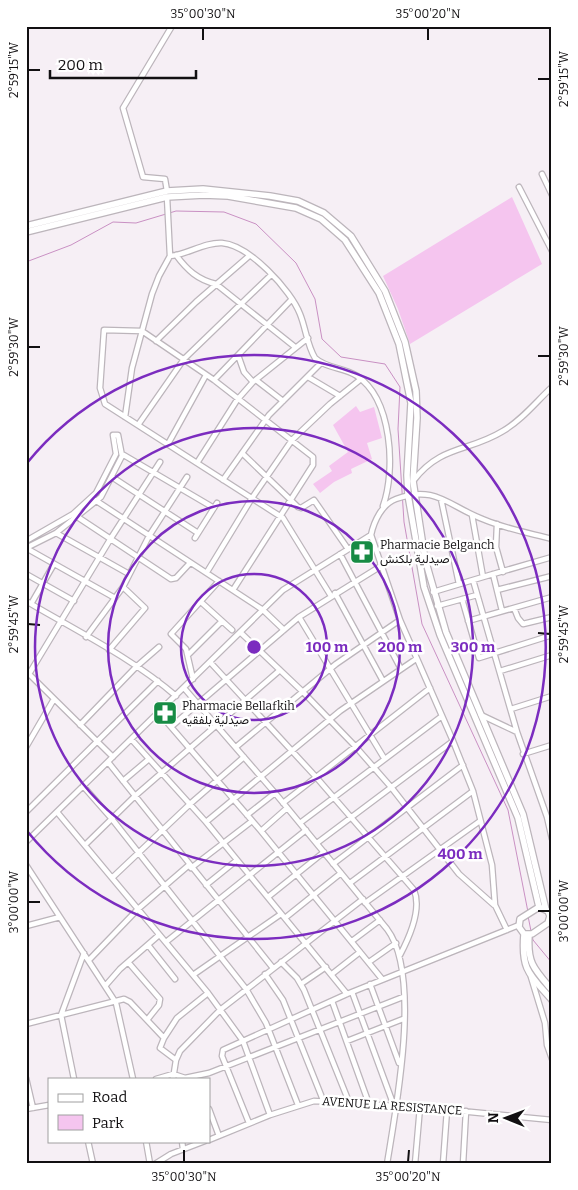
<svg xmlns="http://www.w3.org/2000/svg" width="578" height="1190" viewBox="0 0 578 1190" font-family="Bitter,Vazirmatn,serif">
<rect width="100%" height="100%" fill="#f6eff5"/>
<path fill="#f5c5ef" d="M 512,197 L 542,264 L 410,344 L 398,309 L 383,276 Z
M 356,406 L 360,412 L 374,407 L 382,438 L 367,443 L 372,459 L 351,469 L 352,473 L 334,482 L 320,493 L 313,484 L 332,471 L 329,466 L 348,452 L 333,425 Z"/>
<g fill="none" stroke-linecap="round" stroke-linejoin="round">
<path stroke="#c990c3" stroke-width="1" d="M 26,262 L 71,245 L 113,222 L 136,223 L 176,211 L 224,212 L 256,224 L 296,263 L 315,299 L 322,339 L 341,357 L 385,364 L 400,387 L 398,429 L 404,522 L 422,624 L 508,810 L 528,912
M 528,916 L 531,931
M 532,935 L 533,940 L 552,963"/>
<defs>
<path id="minor" d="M 542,174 L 552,195
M 519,187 L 552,251
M 167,191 L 165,179 L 143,177 L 123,108 L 172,26
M 167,197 L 170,256
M 176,255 C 187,270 198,280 216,284 L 295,347
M 156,341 L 196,302 L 249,256
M 238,355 L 244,372 L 253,382
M 308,377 L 340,396
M 214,380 L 292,299
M 256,380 L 283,401
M 125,417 L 132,368 L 152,294 L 159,276 L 170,256 C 187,255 204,242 222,243 C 249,245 291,290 300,314 C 306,329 307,345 315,358 C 327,369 344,367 357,376 C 392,399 396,470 383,506
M 138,425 L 184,359 L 271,275
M 168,444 L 206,375
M 242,453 L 298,507 L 301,508 L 314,500 L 348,549
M 122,454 L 214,508
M 197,463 L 237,400 L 253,382 L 308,338
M 112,477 L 198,533
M 223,480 L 269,415 L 321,363
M 414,480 C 441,445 469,452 503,431 C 522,420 536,402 552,387
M 441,499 L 459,584
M 95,500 L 263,610 L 284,630
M 76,516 L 171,579 L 176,578 L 190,563
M 497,524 L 496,547 L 503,572
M 56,533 L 129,574
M 195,538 L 217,503
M 26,541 L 73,514 L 96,493 L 116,454 L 113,435 L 118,435 L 122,456 L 101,497 L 56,533 L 26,548
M 26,548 L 115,598
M 340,554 L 401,669
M 207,572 L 252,498 L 292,440 L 330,404 L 361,379
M 26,574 L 74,601
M 493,574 L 502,611
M 483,577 L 552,557
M 473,580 L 517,732
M 233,590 L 313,465 L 313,457 L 214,380 L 142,331 L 104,330 L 100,388 L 105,404 L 275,513 L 283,518 L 331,596
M 497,590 L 552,576
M 433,592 L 483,577 L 472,515
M 335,593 L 383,681
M 462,599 L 479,658 L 552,635
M 26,601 C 77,631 132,658 176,696
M 201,602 L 232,630
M 31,604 L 54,564
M 437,606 L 477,595
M 514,608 L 518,618 L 523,624 L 552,617
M 299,617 L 384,758
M 468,621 L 552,597
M 240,632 L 303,692 L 355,746 L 391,787 L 459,874 L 494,905
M 86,637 L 123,587 L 149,536 L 187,477
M 109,650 L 145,608 L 123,587
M 188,655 L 222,621
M 210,662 L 316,777 L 414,890 C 422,909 409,938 400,955
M 500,671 L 552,655
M 193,679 L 186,649 L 171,634 L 219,581
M 184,688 L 275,793 L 387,929 C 422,975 396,1108 387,1164
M 511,709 L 552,696
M 159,713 L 261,831 L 382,979
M 481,715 L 517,732 L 547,817 L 552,839
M 80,725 L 136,667 L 159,647
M 172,726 L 299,617 L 381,566
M 132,740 L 206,822 L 347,994
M 26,747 L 54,699
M 236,747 L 336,664 L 400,620
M 523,754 L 552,745
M 113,757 L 29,674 L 111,538 L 160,462
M 108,762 L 273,968
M 123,781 L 149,759
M 83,786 L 112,819 L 246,989 L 266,1023 L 298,1105
M 283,803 L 430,688
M 26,812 L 158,681
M 57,812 L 208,993 L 243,1041 L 270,1115
M 247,815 L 275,793
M 206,822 L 340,711 L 416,659
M 300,823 L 442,716
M 261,831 L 287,808
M 26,842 L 283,590 L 371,535
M 317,843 L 453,741
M 85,845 L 135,796 L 280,670
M 333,864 L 463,765
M 26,865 L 116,1003 L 133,1079
M 191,868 L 252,821
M 113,877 L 190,804 L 244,757
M 350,883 L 473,791
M 206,885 L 237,860
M 268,897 L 324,852
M 365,903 L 480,821
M 285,918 L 341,873
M 26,926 L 60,917
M 507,930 L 495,905 L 492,865 L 473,791 L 453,741 L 400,620 L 371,535 C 374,521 382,504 396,499 C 436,484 449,507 485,520 C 507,529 529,533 552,539
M 352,941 L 380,920
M 166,942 L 306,830
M 148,945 L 175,979
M 89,960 L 138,909 L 189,865
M 128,962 L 160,999 L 159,1005 L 147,1020
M 281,962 L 297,978 L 304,990 L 349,1102
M 369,962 L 396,943
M 265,974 L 283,1000 L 323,1100
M 332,974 L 360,952
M 193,975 L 281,914
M 531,977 L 545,1023 L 547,1045 L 552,1059
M 301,984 L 326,967
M 370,984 L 399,1063
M 106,985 L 120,969 L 159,935
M 352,992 L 394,1106
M 332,1001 L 369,1104
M 26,1024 L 124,999 L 130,1002 L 164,1038 L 177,1018 L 208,993
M 164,1038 L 160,1048 L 176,1060
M 347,1041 L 403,1019
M 26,1078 L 33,1108
M 74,1079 L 61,1015 L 84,953
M 156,1079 L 173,1074 L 185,1078 L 209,1073 L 403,997
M 173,1079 L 176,1060 L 180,1051 L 220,1010 L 363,899
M 26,1109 L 49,1105
M 209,1109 L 219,1136
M 249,1123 L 222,1056 L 223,1050 L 347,994 L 519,925
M 209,1140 L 270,1115 L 314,1101 L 430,1108 L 552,1120
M 88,1141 L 93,1164
M 146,1141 L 150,1164
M 182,1141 L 183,1149
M 155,1164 L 171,1154 L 205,1141
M 415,1164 L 420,1107
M 443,1164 L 447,1110
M 463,1164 L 466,1111"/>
<path id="tertiary" d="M 26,226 L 167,191 L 203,189 L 270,196 L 298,201 L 324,213 L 351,236 L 385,291 L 405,342 L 416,391 L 417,418 L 413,481 L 425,559 L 446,632 L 523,814 L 546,910
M 26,232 L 167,197 L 204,195 L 228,196 L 296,208 L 321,219 L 345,240 L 379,293 L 399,344 L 411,403 L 407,475 L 408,495 L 424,587 L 440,635 L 518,818 L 539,907
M 539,907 L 548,911 L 550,916 L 548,923 L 532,934 L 524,934 L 519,927 L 520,919 Z
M 524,934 C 521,970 529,974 552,1000
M 529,935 C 527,963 534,969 552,990"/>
</defs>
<use href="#minor" stroke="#bcb5bb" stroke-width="7"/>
<use href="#tertiary" stroke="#bcb5bb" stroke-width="8"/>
<use href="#minor" stroke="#fff" stroke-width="4.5"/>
<use href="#tertiary" stroke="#fff" stroke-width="5.5"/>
</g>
<path fill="none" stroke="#121012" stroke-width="2" d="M 203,40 L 203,28M 428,40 L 428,28M 28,70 L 40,70M 538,79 L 550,79M 28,347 L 40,347M 538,356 L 550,356M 28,624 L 40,625M 538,633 L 550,634M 28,902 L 40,902M 538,911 L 550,911M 184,1162 L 184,1150M 408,1162 L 409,1150"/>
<g fill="none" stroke="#7b2cbf" stroke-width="2.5">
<circle cx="254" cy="647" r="73"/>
<circle cx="254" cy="647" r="146"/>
<circle cx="254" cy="647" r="219"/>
<path d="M27 463A292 292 0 1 1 27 831"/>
</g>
<defs>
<symbol id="pharmacy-square" viewBox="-11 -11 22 22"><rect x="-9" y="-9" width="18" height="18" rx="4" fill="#178b44" stroke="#fff"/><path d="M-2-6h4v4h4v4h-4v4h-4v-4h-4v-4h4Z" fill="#fff"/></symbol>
</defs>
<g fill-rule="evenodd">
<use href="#pharmacy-square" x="348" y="538" width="28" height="28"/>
<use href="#pharmacy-square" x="151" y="699" width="28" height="28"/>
</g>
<g text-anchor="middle" stroke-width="5" stroke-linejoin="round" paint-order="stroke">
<g font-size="12" fill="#121012" stroke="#fff" text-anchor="start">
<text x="380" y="549">Pharmacie Belganch<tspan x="380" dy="14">صيدلية بلكنش</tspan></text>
<text x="182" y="710">Pharmacie Bellafkih<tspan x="182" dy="14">صيدلية بلفقيه</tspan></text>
</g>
<g font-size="12" fill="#121012" stroke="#fff">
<text transform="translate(392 1106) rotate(4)" y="4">AVENUE LA RESISTANCE</text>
</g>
</g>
<circle cx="254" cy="647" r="8" fill="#7b2cbf" stroke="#fff" stroke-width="2.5"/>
<g font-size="15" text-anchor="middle" font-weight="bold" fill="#7b2cbf" stroke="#fff" stroke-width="5" stroke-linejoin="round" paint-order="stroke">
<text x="327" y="652">100 m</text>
<text x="400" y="652">200 m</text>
<text x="473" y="652">300 m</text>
<text x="460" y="859">400 m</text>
</g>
<rect width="578" height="1190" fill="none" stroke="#ffffff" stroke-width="55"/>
<rect x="48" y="1078" width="162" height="65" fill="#ffffff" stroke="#a09fa0"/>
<rect x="58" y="1094" width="25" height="8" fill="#ffffff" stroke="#a09fa0"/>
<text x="92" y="1102" font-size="15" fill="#121012">Road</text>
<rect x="58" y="1115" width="25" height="15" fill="#f5c5ef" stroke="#a09fa0"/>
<text x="92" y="1128" font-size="15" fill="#121012">Park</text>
<g transform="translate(506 1118) rotate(271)" stroke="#ffffff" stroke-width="4" paint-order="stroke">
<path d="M0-4L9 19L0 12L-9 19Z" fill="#121012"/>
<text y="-8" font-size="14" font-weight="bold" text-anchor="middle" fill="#121012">N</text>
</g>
<path d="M50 70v8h146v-8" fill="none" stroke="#121012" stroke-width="2.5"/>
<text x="58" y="70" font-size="15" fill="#121012" stroke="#ffffff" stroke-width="4" paint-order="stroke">200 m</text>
<rect x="28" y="28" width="522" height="1134" fill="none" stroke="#121012" stroke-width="2"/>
<g font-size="12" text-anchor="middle" fill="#121012">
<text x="203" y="18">35°00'30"N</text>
<text x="428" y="18">35°00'20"N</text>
<text transform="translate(14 70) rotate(-90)" y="4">2°59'15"W</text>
<text transform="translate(564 79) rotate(-90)" y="4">2°59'15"W</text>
<text transform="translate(14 347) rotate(-90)" y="4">2°59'30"W</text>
<text transform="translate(564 356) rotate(-90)" y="4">2°59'30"W</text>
<text transform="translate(14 624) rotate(-90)" y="4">2°59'45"W</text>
<text transform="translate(564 634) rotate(-90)" y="4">2°59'45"W</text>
<text transform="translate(14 902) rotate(-90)" y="4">3°00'00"W</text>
<text transform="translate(564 911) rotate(-90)" y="4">3°00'00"W</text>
<text x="184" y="1181">35°00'30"N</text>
<text x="408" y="1181">35°00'20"N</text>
</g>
</svg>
